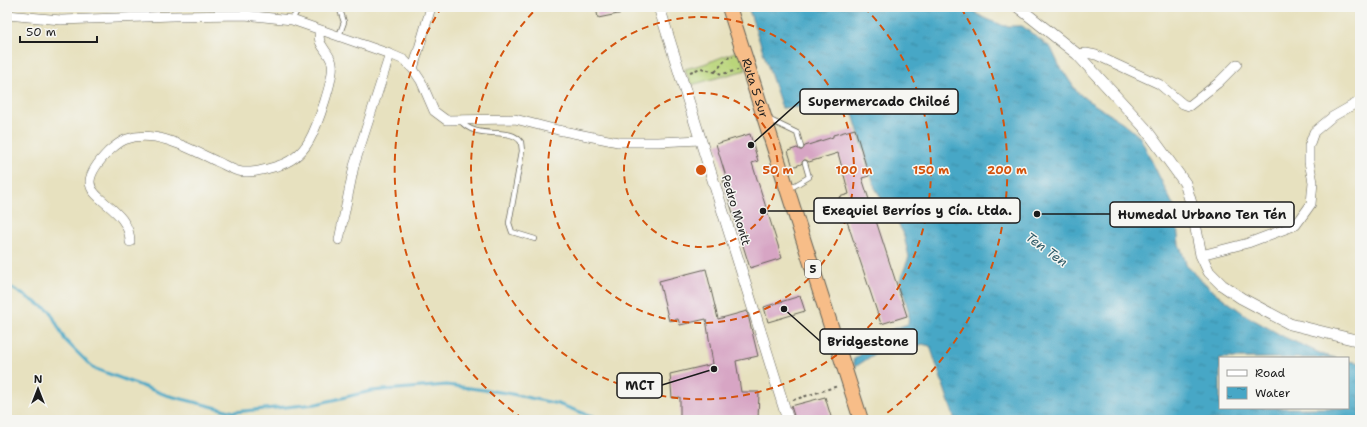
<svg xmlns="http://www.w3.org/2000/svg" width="1367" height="427" viewBox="0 0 1367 427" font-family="'Shantell Sans',sans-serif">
<defs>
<pattern id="water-ripples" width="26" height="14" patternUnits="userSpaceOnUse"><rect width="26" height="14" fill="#47a7c6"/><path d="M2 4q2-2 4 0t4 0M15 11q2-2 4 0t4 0" fill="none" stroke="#3a87a0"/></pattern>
</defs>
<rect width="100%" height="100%" fill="#f6f6f2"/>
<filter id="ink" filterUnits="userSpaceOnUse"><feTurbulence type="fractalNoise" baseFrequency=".025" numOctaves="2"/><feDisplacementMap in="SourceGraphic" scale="8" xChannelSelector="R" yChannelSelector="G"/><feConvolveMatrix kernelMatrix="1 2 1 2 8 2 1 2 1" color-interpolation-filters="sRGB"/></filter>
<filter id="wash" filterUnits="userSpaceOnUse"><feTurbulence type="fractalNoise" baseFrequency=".012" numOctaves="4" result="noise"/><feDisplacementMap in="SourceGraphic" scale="16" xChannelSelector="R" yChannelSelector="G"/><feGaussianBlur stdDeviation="0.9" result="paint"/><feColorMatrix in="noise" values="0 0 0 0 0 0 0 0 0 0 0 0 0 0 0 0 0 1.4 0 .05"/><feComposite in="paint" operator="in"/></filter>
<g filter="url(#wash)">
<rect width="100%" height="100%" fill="#e7e1bf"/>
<path fill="#bad57a" stroke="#6b784b" d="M 740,50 L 746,70 L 691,85 L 685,69 L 704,64 Z"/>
<path fill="url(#water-ripples)" stroke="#326271" d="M 748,7 L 968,7 L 982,17 L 1004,26 L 1022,26 L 1051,48 L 1059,65 L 1077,92 L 1087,100 L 1122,122 L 1140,137 L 1175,209 L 1179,244 L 1187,266 L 1213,291 L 1247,316 L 1284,337 L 1324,355 L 1336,358 L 1220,358 L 1220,408 L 1348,408 L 1348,361 L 1360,363 L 1360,420 L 954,420 L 954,417 L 930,346 L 922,344 L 912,349 L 901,347 L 873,355 L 855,367 L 853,360 L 867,350 L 884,332 L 908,324 L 909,313 L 900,280 L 909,257 L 903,232 L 875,188 L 850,104 L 782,108 Z"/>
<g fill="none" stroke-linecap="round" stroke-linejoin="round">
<path stroke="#47a7c6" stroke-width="3" d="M 7,285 L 50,311 L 65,340 L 93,368 L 166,395 L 234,412 L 316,404 L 371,391 L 447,385 L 507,393 L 558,404 L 602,420"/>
</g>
<g id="blocks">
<path fill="#d7a5c4" d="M 596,7 L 633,7 L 633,11 L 598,18 Z
M 855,129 L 869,176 L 862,178 L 907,316 L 881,324 L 839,197 L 849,194 L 838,153 L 809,162 L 806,160 L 804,160 L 801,164 L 793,167 L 788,151 L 797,148 L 800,150 L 802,150 L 805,146 L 833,137 L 833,135 Z
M 750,134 L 758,161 L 752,163 L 782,258 L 750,268 L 723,181 L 727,180 L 716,144 Z
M 706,269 L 718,319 L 747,311 L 758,356 L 736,361 L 741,392 L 759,392 L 758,420 L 680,420 L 680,397 L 672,398 L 670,374 L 713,364 L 706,319 L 680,325 L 678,319 L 669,321 L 659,281 Z
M 800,296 L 805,311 L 768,322 L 764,307 Z
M 825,397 L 832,420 L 803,420 L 802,417 L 795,419 L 791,406 Z"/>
</g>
</g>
<g filter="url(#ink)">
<use href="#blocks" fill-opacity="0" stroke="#636155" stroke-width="1"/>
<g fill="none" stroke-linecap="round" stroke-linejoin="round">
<defs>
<path id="service" d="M 292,20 L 299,7
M 339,36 L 344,22 L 340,10 L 340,7
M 768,119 L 797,133 L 801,147
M 460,120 C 476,142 509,125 521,142 L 522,151 L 509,223 L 512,232 L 535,239
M 789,189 L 809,177 L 805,163"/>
<path id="minor" d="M 7,15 L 61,20 L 173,16 L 245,15 L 292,20 L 390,54 L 404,60 L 413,69 L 421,81 L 434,111 L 446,120 L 515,119 L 558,130 L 618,142 L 658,142 L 701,140
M 1077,54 L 1086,53 L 1096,55 L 1159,84 L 1183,104 L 1189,106 L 1218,83 L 1237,64
M 413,69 L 431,7
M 339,240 L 354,166 L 390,54
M 130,242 C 130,209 89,201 90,181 C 91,170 102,158 109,151 C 114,147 120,141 127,139 C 156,129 190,149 216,161 C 223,164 231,169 238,171 C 249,174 263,170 274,167 C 290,163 301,155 309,141 C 317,127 335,76 332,63 C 328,49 316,46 320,30
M 1201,255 L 1248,243 L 1296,225 L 1311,204 L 1313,182 L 1309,162 L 1309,146 L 1314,132 L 1332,117 L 1360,101"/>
<path id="tertiary" d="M 659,7 L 788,420
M 1018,7 L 1077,54 L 1145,128 L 1185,183 L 1191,203 L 1201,255 L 1209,272 L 1222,285 L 1241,298 L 1290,324 L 1360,341"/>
<g id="trunk">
<path id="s1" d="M 729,7 L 861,420"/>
</g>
</defs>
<use href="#service" stroke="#636155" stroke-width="6"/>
<use href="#minor" stroke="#636155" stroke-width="10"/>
<use href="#tertiary" stroke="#636155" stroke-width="12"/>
<use href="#trunk" stroke="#636155" stroke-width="16"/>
<path stroke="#636155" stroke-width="2" stroke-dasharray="3 3" stroke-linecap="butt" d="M 690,72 L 701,68 L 722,74 L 738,70
M 715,72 L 727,58 L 733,57
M 793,400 L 838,386"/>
<use href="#service" stroke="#fff" stroke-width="4.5"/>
<use href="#minor" stroke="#fff" stroke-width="9"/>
<use href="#tertiary" stroke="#fff" stroke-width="11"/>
<use href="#trunk" stroke="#f7bd88" stroke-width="14"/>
</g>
</g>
<g fill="none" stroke="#d4530e" stroke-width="2" stroke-dasharray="7 5">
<circle cx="701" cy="170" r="77"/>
<circle cx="701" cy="170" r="153"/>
<path d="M864 7A230 230 0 1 1 538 7"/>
<path d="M523 419A306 306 0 0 1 441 8M961 8A306 306 0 0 1 879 419"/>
</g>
<g text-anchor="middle" stroke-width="3" stroke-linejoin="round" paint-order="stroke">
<rect fill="#f6f6f2" stroke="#5d5d5c" stroke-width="1" x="805" y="260" width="16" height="18" rx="3"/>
<g font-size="11" font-weight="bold" fill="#1c1c1c">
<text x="813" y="273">5</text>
</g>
<g font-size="12" fill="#1c1c1c" stroke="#f6f6f2">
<text dy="4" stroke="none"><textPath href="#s1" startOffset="85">Ruta 5 Sur</textPath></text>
<text transform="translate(736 210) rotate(73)" y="4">Pedro Montt</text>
</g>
<g font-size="13" font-style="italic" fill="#2f5b68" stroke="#f6f6f2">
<text transform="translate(1047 249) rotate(36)" y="5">Ten Ten</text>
</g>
</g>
<circle cx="701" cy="170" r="6" fill="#d4530e" stroke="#f6f6f2" stroke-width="2"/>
<g font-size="12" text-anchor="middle" font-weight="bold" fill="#d4530e" stroke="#f6f6f2" stroke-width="3" stroke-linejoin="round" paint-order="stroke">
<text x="778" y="174">50 m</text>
<text x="854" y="174">100 m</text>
<text x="931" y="174">150 m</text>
<text x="1007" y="174">200 m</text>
</g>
<path fill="none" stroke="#1c1c1c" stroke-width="1.5" d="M751 145L800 101M763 211L814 211M1037 214L1110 214M784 309L820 341M714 369L662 385"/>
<g fill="#1c1c1c" stroke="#f6f6f2" stroke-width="1.5">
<circle cx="751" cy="145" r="4"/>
<circle cx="763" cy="211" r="4"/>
<circle cx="1037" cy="214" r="4"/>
<circle cx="784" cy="309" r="4"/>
<circle cx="714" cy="369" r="4"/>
</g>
<g fill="#f6f6f2" stroke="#1c1c1c" stroke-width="1.5">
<rect x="800" y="89" width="158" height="25" rx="4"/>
<rect x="814" y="198" width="206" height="25" rx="4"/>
<rect x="1110" y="202" width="184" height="25" rx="4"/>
<rect x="820" y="329" width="97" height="25" rx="4"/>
<rect x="617" y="373" width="45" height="25" rx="4"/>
</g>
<g font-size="13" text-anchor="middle" font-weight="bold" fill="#1c1c1c">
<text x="879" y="106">Supermercado Chiloé</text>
<text x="917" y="215">Exequiel Berríos y Cía. Ltda.</text>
<text x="1202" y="219">Humedal Urbano Ten Tén</text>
<text x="868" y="346">Bridgestone</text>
<text x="640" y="390">MCT</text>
</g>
<rect width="1367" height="427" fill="none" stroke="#f6f6f2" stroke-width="24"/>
<rect x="1219" y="357" width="130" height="52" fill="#f6f6f2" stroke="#9f9f9c"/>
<rect x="1227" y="370" width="20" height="6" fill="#ffffff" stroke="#9f9f9c"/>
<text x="1255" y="377" font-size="12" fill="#1c1c1c">Road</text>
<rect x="1227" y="387" width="20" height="12" fill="url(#water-ripples)" stroke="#9f9f9c"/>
<text x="1255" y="397" font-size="12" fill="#1c1c1c">Water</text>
<g transform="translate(38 389)" stroke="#f6f6f2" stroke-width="3" paint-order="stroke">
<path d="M0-3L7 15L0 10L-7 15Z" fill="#1c1c1c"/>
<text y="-6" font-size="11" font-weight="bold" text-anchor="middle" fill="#1c1c1c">N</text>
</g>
<path d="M20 36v6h77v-6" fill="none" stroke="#1c1c1c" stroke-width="2"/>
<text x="26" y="36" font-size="12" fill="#1c1c1c" stroke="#f6f6f2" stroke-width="3" paint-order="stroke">50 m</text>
</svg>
